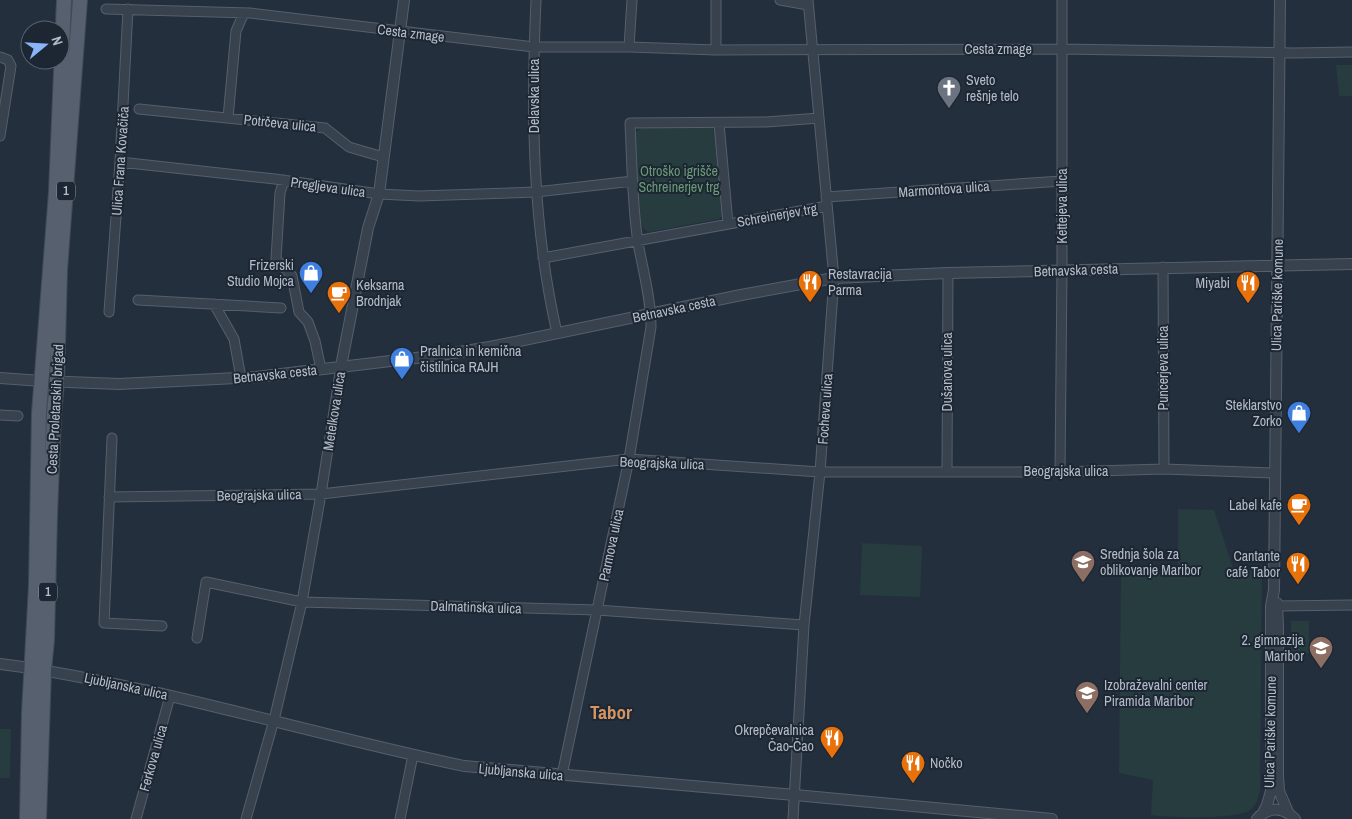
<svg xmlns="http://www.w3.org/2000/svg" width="1352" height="819" viewBox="0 0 1352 819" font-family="'Archivo Narrow',sans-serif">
<rect width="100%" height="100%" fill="#242f3e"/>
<path fill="#263c3f" d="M 1336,65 L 1352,65 L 1352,96 L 1339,96 Z
M 708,126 L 713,128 L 715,131 L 724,210 L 722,216 L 719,219 L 649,232 C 644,230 643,228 641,222 L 634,137 C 635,132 637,130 643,128 Z
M 1178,509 L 1214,510 L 1233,568 L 1262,568 L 1260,791 C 1258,799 1256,806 1249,811 C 1232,819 1172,818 1151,815 L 1153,780 L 1119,773 L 1121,573 L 1178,574 Z
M 862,543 L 922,546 L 920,597 L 860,595 Z
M 1291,621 L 1309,621 L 1309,653 L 1291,654 Z
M 0,729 L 11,729 L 10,776 L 9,778 L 0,778 Z"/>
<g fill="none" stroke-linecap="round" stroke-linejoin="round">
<defs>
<path id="minor" d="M 536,0 C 531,112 532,224 557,333
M 716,0 L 716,50
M 780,0 L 808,5
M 106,9 L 250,13 L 534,47 L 629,47 L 716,50 L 1062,49 L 1294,53 L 1352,52
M 629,47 L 632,0
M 0,57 L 8,60 L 11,66 L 0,136
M 139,109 L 325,128 L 349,147 L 383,157
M 228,118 L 236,31 L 244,13
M 719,123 L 728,224
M 120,162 L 275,179 L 379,194 L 419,196 L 536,192 L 633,181
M 284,180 L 280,193 L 276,259 L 292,276 L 299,312 L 308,322 L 315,341 L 321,369
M 826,197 L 1062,181
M 543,258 L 827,206
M 1163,267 L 1164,469
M 138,300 L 281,308
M 214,304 L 234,339 L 241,378
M 109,312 L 120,162 L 128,9
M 0,415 L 18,416
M 112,438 L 104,623 L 162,626
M 947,471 L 948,273
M 1060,472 L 1062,270 L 1062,0
M 109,497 L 321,494 L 629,459 L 820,472 L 1060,472 L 1164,469 L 1275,473
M 1277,606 L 1352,605
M 197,638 L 206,582 L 302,602 L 597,610 L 804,625
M 562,775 L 629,459 L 651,327 C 651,299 643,270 638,243 C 632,203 632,162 630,123 L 766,122 L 819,118
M 136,819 L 170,696
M 246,819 L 274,720 L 302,602 L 321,494 L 341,366
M 400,819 L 413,755
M 793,819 L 804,625 L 820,472 L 834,278 L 808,0"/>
<path id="tertiary" d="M 341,366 L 368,228 L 379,194 L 404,0
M 0,378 L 42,381 L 119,384 L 256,377 L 441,355 L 490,347 L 741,295 L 834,278 L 948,273 L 1352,264
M 1277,603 L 1278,627 L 1278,776 L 1279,791 L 1288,812
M 0,664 C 51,670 100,681 149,691 C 255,715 359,744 464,766 L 795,795 L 1052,819
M 1263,813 L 1267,805 L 1271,791 L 1271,606 L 1274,590 L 1280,0
M 1257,819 C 1268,806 1284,807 1295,819"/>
<path id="primary" d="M 27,819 L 29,713 L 36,586 L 39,413 L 56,192 L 64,0
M 39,819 L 44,670 L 47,640 L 50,515 L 54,414 L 57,382 L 60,270 L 80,0"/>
</defs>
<use href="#minor" stroke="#565f6c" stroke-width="11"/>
<use href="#tertiary" stroke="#565f6c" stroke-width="12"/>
<use href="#primary" stroke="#414a57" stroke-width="16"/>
<use href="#minor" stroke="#38414e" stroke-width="9"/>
<use href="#tertiary" stroke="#38414e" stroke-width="10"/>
<use href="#primary" stroke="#56606e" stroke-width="14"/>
</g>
<defs>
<symbol id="church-pin" viewBox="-11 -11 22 30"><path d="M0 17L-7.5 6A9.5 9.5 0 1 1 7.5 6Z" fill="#6b7280" stroke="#1d2633"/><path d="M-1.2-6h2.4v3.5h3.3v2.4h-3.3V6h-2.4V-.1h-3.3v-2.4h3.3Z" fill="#fff"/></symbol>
<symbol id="shop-pin" viewBox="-11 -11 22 30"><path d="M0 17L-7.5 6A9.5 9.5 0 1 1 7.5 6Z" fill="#3f7fe0" stroke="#1d2633"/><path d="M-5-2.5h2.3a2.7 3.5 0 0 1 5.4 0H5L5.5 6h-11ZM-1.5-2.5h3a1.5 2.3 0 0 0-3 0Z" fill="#fff"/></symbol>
<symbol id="restaurant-pin" viewBox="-11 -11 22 30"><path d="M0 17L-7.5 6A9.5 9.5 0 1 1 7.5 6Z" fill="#e8710a" stroke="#1d2633"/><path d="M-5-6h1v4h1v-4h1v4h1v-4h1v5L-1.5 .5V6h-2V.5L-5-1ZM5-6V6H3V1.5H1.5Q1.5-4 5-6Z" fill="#fff"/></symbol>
<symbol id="cafe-pin" viewBox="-11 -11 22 30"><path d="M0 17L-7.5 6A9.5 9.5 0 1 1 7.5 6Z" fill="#e8710a" stroke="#1d2633"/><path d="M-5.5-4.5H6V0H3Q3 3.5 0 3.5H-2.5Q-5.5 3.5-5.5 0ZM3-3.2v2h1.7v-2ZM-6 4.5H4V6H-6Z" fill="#fff"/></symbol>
<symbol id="school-pin" viewBox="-11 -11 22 30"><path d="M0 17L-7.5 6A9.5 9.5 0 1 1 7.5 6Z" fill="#8d6e63" stroke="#1d2633"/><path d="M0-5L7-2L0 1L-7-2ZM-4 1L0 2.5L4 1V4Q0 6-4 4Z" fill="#fff"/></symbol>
</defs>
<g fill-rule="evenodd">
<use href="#church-pin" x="935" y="74" width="28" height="38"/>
<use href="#shop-pin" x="297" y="259" width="28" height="38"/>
<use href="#restaurant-pin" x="796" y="268" width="28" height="38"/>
<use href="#restaurant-pin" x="1234" y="269" width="28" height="38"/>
<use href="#cafe-pin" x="325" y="279" width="28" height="38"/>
<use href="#shop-pin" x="388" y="345" width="28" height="38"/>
<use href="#shop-pin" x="1285" y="399" width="28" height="38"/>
<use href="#cafe-pin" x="1285" y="491" width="28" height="38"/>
<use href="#school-pin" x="1069" y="548" width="28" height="38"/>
<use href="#restaurant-pin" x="1284" y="550" width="28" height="38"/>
<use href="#school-pin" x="1307" y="634" width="28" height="38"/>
<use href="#school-pin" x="1073" y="679" width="28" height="38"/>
<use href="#restaurant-pin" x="818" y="724" width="28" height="38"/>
<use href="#restaurant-pin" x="899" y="749" width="28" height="38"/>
</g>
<g text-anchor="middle" stroke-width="4" stroke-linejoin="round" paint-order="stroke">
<g fill="#1d2633" stroke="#878f9c" stroke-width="1">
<rect x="57" y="181.5" width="18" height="19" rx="4"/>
<rect x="39" y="582.5" width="18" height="19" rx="4"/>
</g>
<g font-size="12" font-weight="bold" fill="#b4bcc9">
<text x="66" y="195">1</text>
<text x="48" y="596">1</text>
</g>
<g font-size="14" fill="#b4bcc9" stroke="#1d2633">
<text transform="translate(411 33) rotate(7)" y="5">Cesta zmage</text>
<text x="998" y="54">Cesta zmage</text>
<text transform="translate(534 96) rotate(-90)" y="5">Delavska ulica</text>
<text transform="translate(280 123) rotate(6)" y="5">Potrčeva ulica</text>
<text transform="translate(120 161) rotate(-86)" y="5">Ulica Frana Kovačiča</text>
<text transform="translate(328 187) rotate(8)" y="5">Pregljeva ulica</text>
<text transform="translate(944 189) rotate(-4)" y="5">Marmontova ulica</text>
<text transform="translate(1062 206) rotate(-90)" y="5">Kettejeva ulica</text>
<text transform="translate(777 215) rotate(-10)" y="5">Schreinerjev trg</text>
<text transform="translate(1076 270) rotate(-2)" y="5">Betnavska cesta</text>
<text transform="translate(1277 295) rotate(-89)" y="5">Ulica Pariške komune</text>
<text transform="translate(674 309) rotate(-12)" y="5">Betnavska cesta</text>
<text transform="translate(1163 368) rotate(-90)" y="5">Puncerjeva ulica</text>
<text transform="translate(947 372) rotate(-90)" y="5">Dušanova ulica</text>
<text transform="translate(275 374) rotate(-6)" y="5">Betnavska cesta</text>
<text transform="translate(55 409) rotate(-87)" y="5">Cesta Proletarskih brigad</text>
<text transform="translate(825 409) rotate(-86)" y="5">Focheva ulica</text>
<text transform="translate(334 411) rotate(-81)" y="5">Metelkova ulica</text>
<text transform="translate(662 463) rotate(2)" y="5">Beograjska ulica</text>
<text x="1066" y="476">Beograjska ulica</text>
<text transform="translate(259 495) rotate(-1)" y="5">Beograjska ulica</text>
<text transform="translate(611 545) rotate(-78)" y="5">Parmova ulica</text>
<text transform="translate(476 607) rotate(2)" y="5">Dalmatinska ulica</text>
<text transform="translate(126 686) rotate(12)" y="5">Ljubljanska ulica</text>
<text transform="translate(1270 732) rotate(-89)" y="5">Ulica Pariške komune</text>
<text transform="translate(153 758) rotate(-74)" y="5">Ferkova ulica</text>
<text transform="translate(521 772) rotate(5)" y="5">Ljubljanska ulica</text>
</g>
<g font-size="14" fill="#b4bcc9" stroke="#1d2633" text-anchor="start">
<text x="966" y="85">Sveto<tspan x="966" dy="16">rešnje telo</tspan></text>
<text x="294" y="270" text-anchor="end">Frizerski<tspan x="294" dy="16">Studio Mojca</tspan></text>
<text x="828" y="279">Restavracija<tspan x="828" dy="16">Parma</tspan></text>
<text x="1230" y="288" text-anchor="end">Miyabi</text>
<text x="356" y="290">Keksarna<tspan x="356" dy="16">Brodnjak</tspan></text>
<text x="420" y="356">Pralnica in kemična<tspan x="420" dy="16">čistilnica RAJH</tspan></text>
<text x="1282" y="410" text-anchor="end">Steklarstvo<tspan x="1282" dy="16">Zorko</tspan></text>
<text x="1282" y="510" text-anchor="end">Label kafe</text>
<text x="1100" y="559">Srednja šola za<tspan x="1100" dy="16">oblikovanje Maribor</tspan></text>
<text x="1280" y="561" text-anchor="end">Cantante<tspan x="1280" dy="16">café Tabor</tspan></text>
<text x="1304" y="645" text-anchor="end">2. gimnazija<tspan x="1304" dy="16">Maribor</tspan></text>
<text x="1104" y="690">Izobraževalni center<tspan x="1104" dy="16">Piramida Maribor</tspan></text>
<text x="814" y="735" text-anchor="end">Okrepčevalnica<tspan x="814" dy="16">Čao-Čao</tspan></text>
<text x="930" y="768">Nočko</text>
</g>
<g font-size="14" fill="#6b9a76" stroke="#1d2633">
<text x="679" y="176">Otroško igrišče<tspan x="679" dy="16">Schreinerjev trg</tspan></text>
</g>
<g font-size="19" font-weight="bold" fill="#d59563" stroke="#1d2633">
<text x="611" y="719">Tabor</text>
</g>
</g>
<g transform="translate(45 45) rotate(72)"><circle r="24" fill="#1d2633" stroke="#59626f"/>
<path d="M0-4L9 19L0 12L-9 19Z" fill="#8ab4f8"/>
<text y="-8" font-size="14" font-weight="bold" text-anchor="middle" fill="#b4bcc9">N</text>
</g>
</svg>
